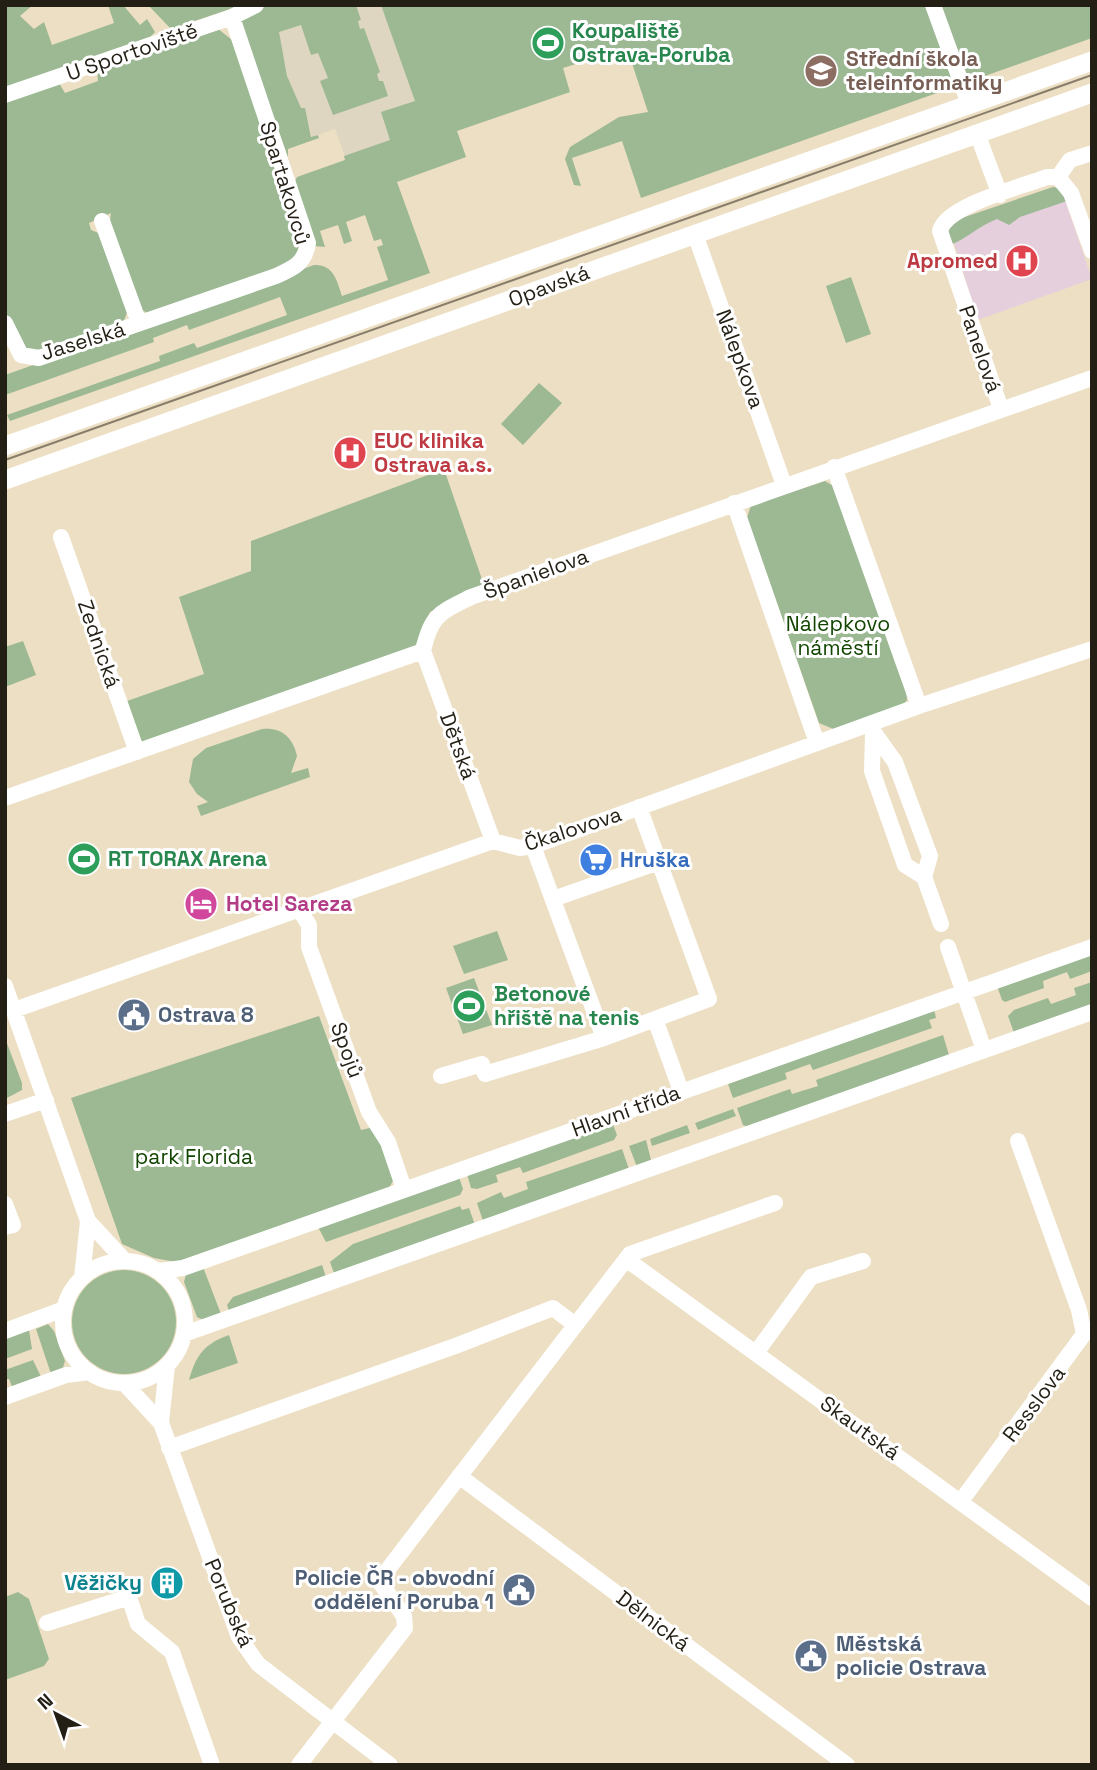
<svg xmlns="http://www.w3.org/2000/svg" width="1097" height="1770" viewBox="0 0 1097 1770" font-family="'Space Grotesk',sans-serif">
<rect width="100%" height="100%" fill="#eddfc3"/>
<path fill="#dfd6c1" d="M 291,5 L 445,5 L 448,107 L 466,157 L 359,195 L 335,129 L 312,137 L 304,108 L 301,109 L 289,84 L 278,32 L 297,25 Z"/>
<path fill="#e5cfdc" d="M 1053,187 L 1066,192 L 1067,206 L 1092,279 L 978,320 L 949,227 Z"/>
<path fill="#9cb994" d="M 5,5 L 33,5 L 20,16 L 34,29 L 44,22 L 52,45 L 114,23 L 108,5 L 123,5 L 140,25 L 147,19 L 155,32 L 150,37 L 5,88 Z
M 148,5 L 242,5 L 171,29 Z
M 270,5 L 356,5 L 361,20 L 358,21 L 360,29 L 364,28 L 380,72 L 377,74 L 379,81 L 383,81 L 388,96 L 333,115 L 320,81 L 328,78 L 318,53 L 311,55 L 301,25 L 279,32 L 287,76 L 301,108 L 305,108 L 311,137 L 318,135 L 319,138 L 288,149 L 288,157 L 239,22 L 253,10 Z
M 381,5 L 1092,5 L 1092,38 L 641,198 L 622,141 L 572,158 L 581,186 L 574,185 L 565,159 L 570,147 L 619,117 L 648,112 L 627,48 L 563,68 L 570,92 L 457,131 L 466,157 L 397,182 L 430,273 L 10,421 L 7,415 L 160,361 L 159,356 L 194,343 L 197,348 L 287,315 L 280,297 L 189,330 L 187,325 L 153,338 L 154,342 L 5,395 L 5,375 L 314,265 C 333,264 337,280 342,296 L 388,280 L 377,247 L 383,245 L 381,239 L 374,241 L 365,215 L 346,222 L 352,241 L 344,244 L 338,225 L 320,231 L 325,247 L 314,246 L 295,181 L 297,177 L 345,160 L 344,156 L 390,140 L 381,112 L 415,101 Z
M 217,28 L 232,40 L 302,241 L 292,263 L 147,313 L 142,310 L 109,229 L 111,213 L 89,223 L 91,230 L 101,234 L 128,310 L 123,323 L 34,354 L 16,341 L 5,311 L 5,98 L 59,83 L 65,93 L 98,81 L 97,70 Z
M 1053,187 L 1060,188 L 1070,200 L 1020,217 L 1009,225 L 997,219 C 978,226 967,239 948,246 L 949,227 L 959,219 Z
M 851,277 L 871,334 L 846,343 L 826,286 Z
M 539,383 L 562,403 L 523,445 L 501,424 Z
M 444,469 L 485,588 L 430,612 L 415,647 L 141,744 L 127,701 L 204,674 L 179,597 L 251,571 L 251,541 Z
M 825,481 L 835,487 L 906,690 L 907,700 L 900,708 L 838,731 L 819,723 L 747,518 L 751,505 Z
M 23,641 L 36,675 L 5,687 L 5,647 Z
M 262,729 C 281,727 293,737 297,756 L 291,773 L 308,768 L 310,777 L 201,816 L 197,806 L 208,802 L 197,794 L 189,782 L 193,759 L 206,748 Z
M 497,931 L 508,960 L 464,974 L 453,946 Z
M 1092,952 L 1092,971 L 1070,979 L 1067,972 L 1043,981 L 1044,988 L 1005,1002 L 1002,1000 L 997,986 Z
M 474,978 L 492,1025 L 463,1034 L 446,988 Z
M 1092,982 L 1092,1005 L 1014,1033 L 1008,1016 L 1014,1010 L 1048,998 L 1051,1004 L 1076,995 L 1074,988 Z
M 934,1009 L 936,1018 L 929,1020 L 932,1028 L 813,1070 L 810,1064 L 785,1073 L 787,1079 L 733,1098 L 728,1084 Z
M 319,1016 L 361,1130 L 374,1127 L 394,1179 L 389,1188 L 176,1262 L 154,1258 L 122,1244 L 71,1098 Z
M 943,1035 L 949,1055 L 748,1127 L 743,1125 L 737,1108 L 790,1089 L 792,1094 L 818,1086 L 816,1080 Z
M 5,1038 L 22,1083 L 22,1090 L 5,1099 Z
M 733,1109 L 736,1116 L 698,1130 L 695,1123 Z
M 612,1122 L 617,1135 L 614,1140 L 523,1173 L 520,1167 L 496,1175 L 498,1182 L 477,1189 L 471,1188 L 467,1174 Z
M 687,1125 L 690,1133 L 652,1146 L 650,1139 Z
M 646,1140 L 651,1160 L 637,1167 L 629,1146 Z
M 622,1149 L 629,1169 L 483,1221 L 477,1203 L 501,1192 L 504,1198 L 528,1189 L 526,1182 Z
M 459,1177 L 463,1189 L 460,1195 L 326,1242 L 318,1227 Z
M 460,1206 L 462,1210 L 469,1208 L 475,1225 L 334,1273 L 330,1262 L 353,1244 Z
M 322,1265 L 326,1277 L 229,1311 L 227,1305 L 233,1297 Z
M 203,1267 L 221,1314 L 203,1320 L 197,1317 L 184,1282 L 186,1274 Z
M72 1322a52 52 0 1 1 104 0a52 52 0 1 1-104 0Z
M 48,1324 L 54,1331 L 65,1361 L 62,1371 L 51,1374 L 36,1329 Z
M 29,1330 L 32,1349 L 5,1359 L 5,1338 Z
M 229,1335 L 238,1363 L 189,1380 C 196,1355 204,1344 229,1335 Z
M 33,1360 L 42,1379 L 13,1389 L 9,1379 L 5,1379 L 5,1370 Z
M 18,1592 L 29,1599 L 49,1659 L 44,1666 L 5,1680 L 5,1597 Z"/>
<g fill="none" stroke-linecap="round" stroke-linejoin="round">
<path stroke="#fff" stroke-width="16" d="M 933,5 L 969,104
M 5,95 L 232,17 L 256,5
M 977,133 L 1000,195
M 1058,177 L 1070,160 L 1092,153
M 102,221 L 139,323
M 695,234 L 784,485
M 5,323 L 21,355 L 39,358 L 276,276 C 294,268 305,263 308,243 L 232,17
M 1001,409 L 940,231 C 946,205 1022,187 1047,177 L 1058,177 L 1071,193 L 1092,251
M 834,467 L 919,706
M 734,503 L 817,743
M 61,537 L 137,752
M 423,651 C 431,615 439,613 471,597 L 1092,378
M 423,651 L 493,841
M 872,730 L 895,762 L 930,856 L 924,877
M 873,734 L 872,771 L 905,865 L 924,877 L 941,924
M 5,798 L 423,651
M 533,846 L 604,1038 L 709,999 L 639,807
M 553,899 L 659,862
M 299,909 L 309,925 L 309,947 L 369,1112 L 388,1142 L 404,1189
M 948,947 L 984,1050
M 5,986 L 88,1221 L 125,1261
M 14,1010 L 493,841 L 520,848 L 533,846 L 919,706 L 1092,649
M 655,1019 L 681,1091
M 441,1076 L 482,1064 L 485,1074 L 604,1038
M 5,1114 L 46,1100
M 5,1204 L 13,1225 L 5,1227
M 626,1259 L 1092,1598
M63 1322a61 61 0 1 1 122 0a61 61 0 1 1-122 0Z
M 159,1271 L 183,1268 L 1092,947
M 82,1278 L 88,1221
M 5,1331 L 64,1309
M 184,1334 L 1092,1012
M 756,1353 L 811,1277 L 863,1261
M 167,1365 L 161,1423 L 239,1637 L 258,1664 L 390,1765
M 124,1383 L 161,1423
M 5,1397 L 66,1375 L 90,1372
M 169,1448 L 458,1345 L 553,1308 L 574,1324
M 459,1476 L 847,1765
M 961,1501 L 1084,1334 L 1079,1310 L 1018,1141
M 47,1623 L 129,1597 L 138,1624 L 172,1652 L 212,1765
M 299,1765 L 405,1628 L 404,1616 L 379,1581 L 630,1254 L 775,1203"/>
<path stroke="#fff" stroke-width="19" d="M 5,446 L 1092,61
M 5,480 L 1092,93"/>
<path stroke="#887e6b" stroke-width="2" d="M 5,460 L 1092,75"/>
</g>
<defs>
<symbol id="stadium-disc" viewBox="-11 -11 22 22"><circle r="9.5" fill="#2e9e5b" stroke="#fff"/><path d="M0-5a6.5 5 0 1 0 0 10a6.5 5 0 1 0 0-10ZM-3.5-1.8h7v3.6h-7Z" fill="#fff"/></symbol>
<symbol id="school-disc" viewBox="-11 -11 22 22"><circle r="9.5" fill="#8d6e63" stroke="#fff"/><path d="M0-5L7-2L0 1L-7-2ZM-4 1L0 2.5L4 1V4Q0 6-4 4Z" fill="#fff"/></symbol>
<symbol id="hospital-disc" viewBox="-11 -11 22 22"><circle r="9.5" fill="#e0444e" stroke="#fff"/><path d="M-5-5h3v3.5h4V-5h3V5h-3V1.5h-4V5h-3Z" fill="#fff"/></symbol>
<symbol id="supermarket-disc" viewBox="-11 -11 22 22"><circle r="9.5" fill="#3f7fe0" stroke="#fff"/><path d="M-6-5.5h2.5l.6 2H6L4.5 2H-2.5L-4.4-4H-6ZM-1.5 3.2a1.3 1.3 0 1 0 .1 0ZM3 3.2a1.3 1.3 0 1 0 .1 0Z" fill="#fff"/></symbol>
<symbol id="hotel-disc" viewBox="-11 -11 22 22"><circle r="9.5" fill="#d1479c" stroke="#fff"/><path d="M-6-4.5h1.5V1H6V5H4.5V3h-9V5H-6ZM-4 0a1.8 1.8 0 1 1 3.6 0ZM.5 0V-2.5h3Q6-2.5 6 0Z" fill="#fff"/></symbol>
<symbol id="civic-disc" viewBox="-11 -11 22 22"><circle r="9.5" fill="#5c6f8a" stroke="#fff"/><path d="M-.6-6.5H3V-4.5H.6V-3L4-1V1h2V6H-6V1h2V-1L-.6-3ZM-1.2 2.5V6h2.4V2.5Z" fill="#fff"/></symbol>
<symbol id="building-disc" viewBox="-11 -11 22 22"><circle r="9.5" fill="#0f9aa8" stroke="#fff"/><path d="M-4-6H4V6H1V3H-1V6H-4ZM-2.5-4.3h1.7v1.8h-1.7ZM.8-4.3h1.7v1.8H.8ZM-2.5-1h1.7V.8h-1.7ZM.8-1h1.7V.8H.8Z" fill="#fff"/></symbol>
</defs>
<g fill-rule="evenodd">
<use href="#stadium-disc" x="529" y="24" width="38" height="38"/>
<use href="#school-disc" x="802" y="52" width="38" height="38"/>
<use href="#hospital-disc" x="1003" y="242" width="38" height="38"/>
<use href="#hospital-disc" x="331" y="434" width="38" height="38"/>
<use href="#stadium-disc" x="65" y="840" width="38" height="38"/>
<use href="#supermarket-disc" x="577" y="841" width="38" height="38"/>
<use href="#hotel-disc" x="182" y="885" width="38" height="38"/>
<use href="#stadium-disc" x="450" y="987" width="38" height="38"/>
<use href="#civic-disc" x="115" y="996" width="38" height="38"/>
<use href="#building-disc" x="148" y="1564" width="38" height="38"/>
<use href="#civic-disc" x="500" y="1571" width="38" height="38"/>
<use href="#civic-disc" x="792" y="1637" width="38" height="38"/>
</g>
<g text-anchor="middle" stroke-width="6" stroke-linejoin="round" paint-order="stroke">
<g font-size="21" font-weight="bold" fill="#27864d" stroke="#fff" text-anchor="start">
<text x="572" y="38">Koupaliště<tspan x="572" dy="24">Ostrava-Poruba</tspan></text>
<text x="108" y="866">RT TORAX Arena</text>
<text x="494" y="1001">Betonové<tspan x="494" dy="24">hřiště na tenis</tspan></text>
</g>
<g font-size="21" fill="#241f15" stroke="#fff">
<text transform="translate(132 52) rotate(-19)" y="7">U Sportoviště</text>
<text transform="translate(285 183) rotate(73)" y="7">Spartakovců</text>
<text transform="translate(549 286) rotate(-20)" y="7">Opavská</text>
<text transform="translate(83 341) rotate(-17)" y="7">Jaselská</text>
<text transform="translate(980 349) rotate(71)" y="7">Panelová</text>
<text transform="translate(740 359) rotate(70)" y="7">Nálepkova</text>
<text transform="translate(536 574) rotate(-20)" y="7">Španielova</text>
<text transform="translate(99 644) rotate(71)" y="7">Zednická</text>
<text transform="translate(458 746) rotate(70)" y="7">Dětská</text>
<text transform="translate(573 829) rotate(-18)" y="7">Čkalovova</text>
<text transform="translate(347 1050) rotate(70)" y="7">Spojů</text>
<text transform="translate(626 1111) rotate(-20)" y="7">Hlavní třída</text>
<text transform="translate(1034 1404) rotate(-53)" y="7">Resslova</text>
<text transform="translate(860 1428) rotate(36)" y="7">Skautská</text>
<text transform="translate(229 1603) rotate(67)" y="7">Porubská</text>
<text transform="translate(653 1621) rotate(37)" y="7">Dělnická</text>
</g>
<g font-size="21" font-weight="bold" fill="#785e54" stroke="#fff" text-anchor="start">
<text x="846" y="66">Střední škola<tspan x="846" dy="24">teleinformatiky</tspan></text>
</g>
<g font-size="21" font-weight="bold" fill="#be3a42" stroke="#fff" text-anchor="end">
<text x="998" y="268">Apromed</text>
<text x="374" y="448" text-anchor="start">EUC klinika<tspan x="374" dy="24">Ostrava a.s.</tspan></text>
</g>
<g font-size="21" fill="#114500" stroke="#fff">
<text x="838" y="631">Nálepkovo<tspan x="838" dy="24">náměstí</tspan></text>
<text x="194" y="1164">park Florida</text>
</g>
<g font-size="21" font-weight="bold" fill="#366cbe" stroke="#fff" text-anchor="start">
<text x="620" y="867">Hruška</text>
</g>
<g font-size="21" font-weight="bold" fill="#b23c85" stroke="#fff" text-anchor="start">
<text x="226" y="911">Hotel Sareza</text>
</g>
<g font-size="21" font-weight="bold" fill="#4e5e75" stroke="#fff" text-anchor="start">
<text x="158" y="1022">Ostrava 8</text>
<text x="494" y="1585" text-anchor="end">Policie ČR - obvodní<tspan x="494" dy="24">oddělení Poruba 1</tspan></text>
<text x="836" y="1651">Městská<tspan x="836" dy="24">policie Ostrava</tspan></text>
</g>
<g font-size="21" font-weight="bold" fill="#0d838f" stroke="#fff" text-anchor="end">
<text x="142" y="1590">Věžičky</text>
</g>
</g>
<rect width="1097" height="1770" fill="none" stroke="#241f15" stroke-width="14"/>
<g transform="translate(56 1714) rotate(319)" stroke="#ffffff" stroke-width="5" paint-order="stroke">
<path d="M0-5L12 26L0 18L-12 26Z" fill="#241f15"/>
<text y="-10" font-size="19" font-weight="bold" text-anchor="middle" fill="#241f15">N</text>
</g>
</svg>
